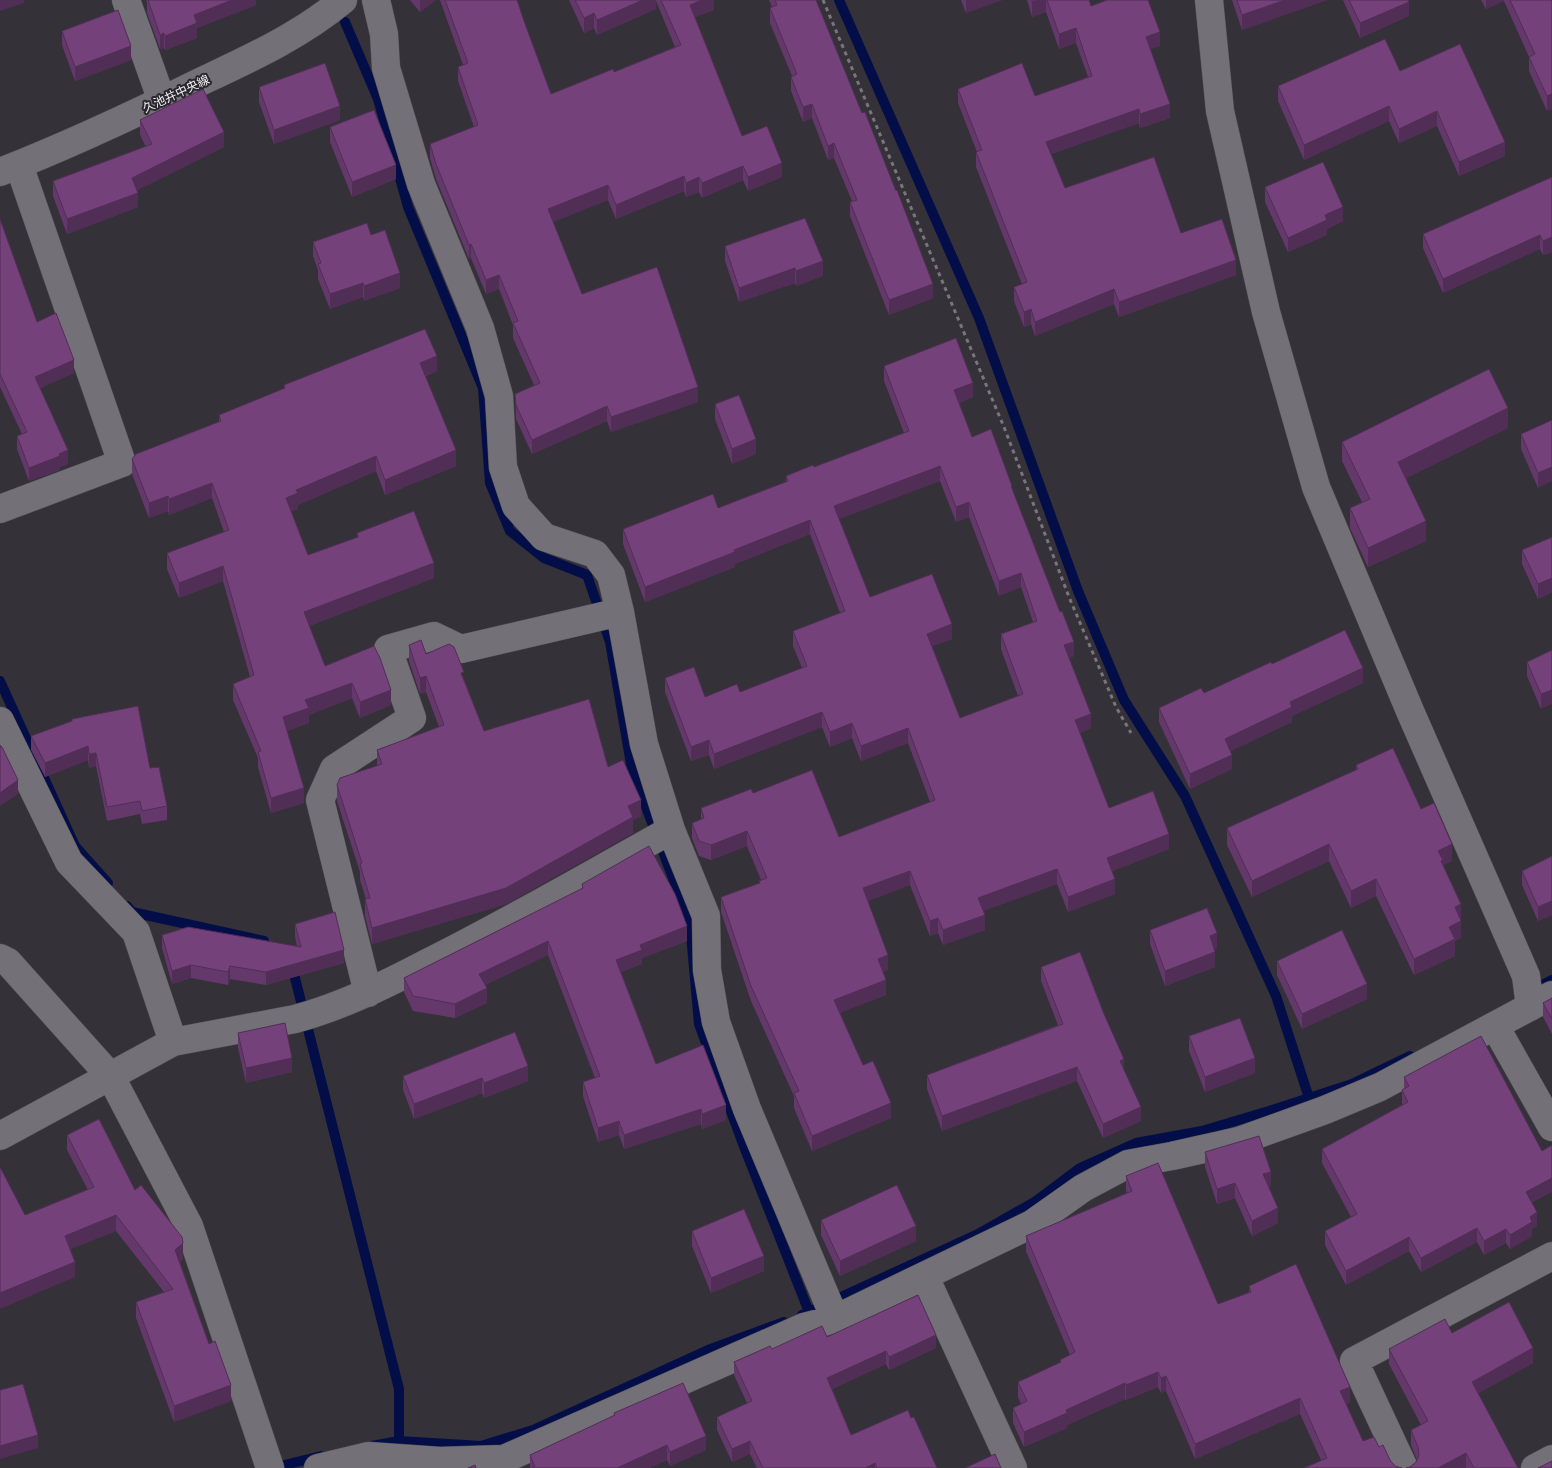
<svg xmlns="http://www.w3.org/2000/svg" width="1552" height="1468" viewBox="0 0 1552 1468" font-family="Mulish,'Noto Sans JP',sans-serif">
<rect width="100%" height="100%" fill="#343138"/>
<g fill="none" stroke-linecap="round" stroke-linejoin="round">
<path stroke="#030e48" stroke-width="10" d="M 839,0 L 979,318 L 1078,591 L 1124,700 L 1185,796 L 1276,996 L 1309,1098
M 345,22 L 378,99 L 408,207 L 483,388 L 490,483 L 510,531 L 544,558 L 587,575 L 610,642 L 632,770 L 690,923 L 699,1024 L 743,1144 L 809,1312
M 0,681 L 75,846 L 108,883
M 127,906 L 132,912 L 264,941
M 290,966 L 294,974 L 399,1389 L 399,1441
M 1535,989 L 1552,980
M 802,1315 L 978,1234 L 1036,1201 L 1080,1168 L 1136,1143 L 1202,1131 L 1269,1111 L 1352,1084 L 1410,1056
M 372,1446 L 399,1441 L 481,1446 L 533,1430 L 708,1350 L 784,1322
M 272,1468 L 321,1456"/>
<defs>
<path id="street" d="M 126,0 L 162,101
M 376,0 L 384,34 L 386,68 L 421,184 L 480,328 L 499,396 L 503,467 L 516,506 L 544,537 L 595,554 L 611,575 L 620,612 L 644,744 L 671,830 L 706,916 L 707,970 L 716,1022 L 747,1109 L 835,1319
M 1209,0 L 1220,111 L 1266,312 L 1316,487 L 1410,711 L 1526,976 L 1530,1007
M 0,172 C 67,146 133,115 198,83 C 249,59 300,36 343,0
M 0,509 L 122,463 L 19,165
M 0,721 L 69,862 L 136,932 L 173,1042
M 0,958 L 8,962 L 111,1077 L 189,1226 L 270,1468
M 368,993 L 320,800 L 334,769 L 412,718 L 388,649 L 434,636 L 461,649 L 620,612
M 1495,1026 L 1552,1127
M 0,1136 L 173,1042 L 295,1019 C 343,1006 387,984 431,961 C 513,920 591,874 671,830
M 925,1277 L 1013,1468
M 318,1468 L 368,1456 L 440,1461 L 504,1459 L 804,1327 L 835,1319 L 1032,1224 L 1083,1188 L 1128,1164 L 1172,1156 L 1239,1141 L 1325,1110 L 1380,1087 L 1552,995
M 1404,1468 L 1354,1361 L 1552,1256
M 1535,1468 L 1552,1459"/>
</defs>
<use href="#street" stroke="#504d53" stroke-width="29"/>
<path stroke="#78757b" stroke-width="3" stroke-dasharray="4 4" stroke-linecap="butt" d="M 823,0 L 1004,427 L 1069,597 L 1116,707 L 1131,733"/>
<use href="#street" stroke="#737078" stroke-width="28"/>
</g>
<path fill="#64386a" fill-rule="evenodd" d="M 146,0 L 256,0 L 256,5 L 197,28 L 197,38 L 165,50 L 164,48 L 160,49 L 147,13 L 147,3 Z
M 410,0 L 436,0 L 420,12 Z
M 440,0 L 517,0 L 524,21 L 551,94 L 614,72 L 675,47 L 656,1 L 656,9 L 597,35 L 594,28 L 584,33 L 569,0 L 714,0 L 714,10 L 695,17 L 742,136 L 782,177 L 748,191 L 743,180 L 702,198 L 699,192 L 686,197 L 684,191 L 616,219 L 608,200 L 553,222 L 582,294 L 698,402 L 611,432 L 607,421 L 532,454 L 516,419 L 515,394 L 534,385 L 513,338 L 513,325 L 499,289 L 486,294 L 471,258 L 469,259 L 436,179 L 430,158 L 430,144 L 474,127 L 458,81 L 458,67 L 463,65 Z
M 769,0 L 816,0 L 933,298 L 889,315 L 850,216 L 850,202 L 852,201 L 834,158 L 828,160 L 812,118 L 803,122 L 791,91 L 791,77 L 792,76 L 770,23 L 770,8 L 772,7 Z
M 961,0 L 1002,0 L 966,13 Z
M 1027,0 L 1089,0 L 1091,6 L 1160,46 L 1150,49 L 1170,118 L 1140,128 L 1139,123 L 1051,154 L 1065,188 L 1181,233 L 1236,275 L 1119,317 L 1114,304 L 1035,336 L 1031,324 L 1024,327 L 1014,301 L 1014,287 L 1022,284 L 976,167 L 976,152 L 977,152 L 958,103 L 958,89 L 1035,96 L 1088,77 L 1076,43 L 1059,49 L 1046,12 L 1032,17 Z
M 1232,0 L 1327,0 L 1242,30 Z
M 1343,0 L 1408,0 L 1409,16 L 1360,38 Z
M 1481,0 L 1552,0 L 1547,111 L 1529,71 L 1529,57 L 1504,1 L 1486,9 Z
M 62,31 L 131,60 L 75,81 L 62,45 Z
M 1400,71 L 1505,156 L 1459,176 L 1437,126 L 1399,143 L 1389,121 L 1304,160 L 1278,101 L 1278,86 Z
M 259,87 L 340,120 L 274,144 L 259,102 Z
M 140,120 L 224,147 L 137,190 L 138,207 L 67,234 L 53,196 L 53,181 L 146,147 L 140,135 Z
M 330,127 L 396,179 L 352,197 L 330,142 Z
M 1552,177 L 1552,252 L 1543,255 L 1540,249 L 1443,293 L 1423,248 L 1423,234 Z
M 1265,187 L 1343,221 L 1327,229 L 1327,235 L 1288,252 L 1265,202 Z
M 0,219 L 37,322 L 74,373 L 40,388 L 68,464 L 60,467 L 60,470 L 29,481 L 17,449 L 17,436 L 22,434 L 0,387 Z
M 371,235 L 400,288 L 364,301 L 363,297 L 330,309 L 318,279 L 318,270 L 313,256 L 313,242 Z
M 725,246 L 823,276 L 796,286 L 795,283 L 739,302 L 725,261 Z
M 884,366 L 973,397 L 959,403 L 972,437 L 1012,491 L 1074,656 L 1069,658 L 1091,728 L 1080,733 L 1109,808 L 1169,849 L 1112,871 L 1115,894 L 1068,912 L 1057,884 L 983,911 L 985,930 L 943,945 L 938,933 L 930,936 L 910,885 L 868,901 L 888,970 L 883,972 L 886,995 L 839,1013 L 863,1065 L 891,1118 L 812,1151 L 794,1108 L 794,1096 L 751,1001 L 721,912 L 721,897 L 759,883 L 759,881 L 761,880 L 747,846 L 711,860 L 699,856 L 692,838 L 692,823 L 701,820 L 701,808 L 753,793 L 839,837 L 930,802 L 908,743 L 861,761 L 852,738 L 830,747 L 822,727 L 714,769 L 709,755 L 691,761 L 665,692 L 665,678 L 705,697 L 740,692 L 802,668 L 793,646 L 793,631 L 840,613 L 810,534 L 735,564 L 735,567 L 645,602 L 623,544 L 623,529 L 718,508 L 786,482 L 786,476 L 814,467 L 904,433 L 884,381 ZM 940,481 L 956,522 L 969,517 L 999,596 L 1021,587 L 1033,622 L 1001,634 L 1001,649 L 1018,696 L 960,718 L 932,646 L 952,639 L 870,597 L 839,519 Z
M 437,371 L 426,376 L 456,466 L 385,495 L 376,471 L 298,505 L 298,509 L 291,511 L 308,555 L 357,538 L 357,533 L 434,578 L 309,626 L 325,666 L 391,705 L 360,718 L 352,698 L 309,715 L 309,723 L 287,731 L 304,803 L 271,813 L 258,767 L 258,758 L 233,700 L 233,684 L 250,677 L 223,581 L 179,598 L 167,569 L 167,553 L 224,532 L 212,498 L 169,515 L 168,511 L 149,518 L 132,474 L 132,459 L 219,422 L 219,415 L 284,389 L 284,385 Z
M 715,404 L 756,454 L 732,464 L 715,419 Z
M 1552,420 L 1538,488 L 1521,449 L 1521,434 Z
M 1508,428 L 1406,478 L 1426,541 L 1368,567 L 1350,528 L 1350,508 L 1362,502 L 1342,461 L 1342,442 Z
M 1552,537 L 1552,592 L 1538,599 L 1522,564 L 1522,550 Z
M 409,645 L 426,654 L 464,679 L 484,731 L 608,767 L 641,816 L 633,820 L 633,833 L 506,904 L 372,944 L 365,916 L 365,899 L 366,899 L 360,880 L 360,872 L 337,801 L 337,785 L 377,766 L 377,750 L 439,727 L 426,692 L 420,694 L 409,661 Z
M 1552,650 L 1541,709 L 1527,676 L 1527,662 Z
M 1272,664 L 1363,683 L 1292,716 L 1292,722 L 1230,751 L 1232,769 L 1190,789 L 1159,722 L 1159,708 L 1204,693 Z
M 72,721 L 150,768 L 167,806 L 167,820 L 142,824 L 140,814 L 107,821 L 96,766 L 89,768 L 88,760 L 45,777 L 31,750 L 31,736 Z
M 1356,765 L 1452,861 L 1443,865 L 1461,920 L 1461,938 L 1455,941 L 1455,956 L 1414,975 L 1376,896 L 1351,908 L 1329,861 L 1252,897 L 1227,845 L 1227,828 L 1356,770 Z
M 1552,856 L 1552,915 L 1538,921 L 1522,885 L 1522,871 Z
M 582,884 L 687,941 L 642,958 L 642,964 L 621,972 L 656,1064 L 726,1120 L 702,1129 L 701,1124 L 624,1149 L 619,1135 L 598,1142 L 583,1096 L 583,1082 L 595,1078 L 548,955 L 485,985 L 487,1003 L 455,1018 L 413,1011 L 404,992 L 404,978 L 582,889 Z
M 295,924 L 344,963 L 266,985 L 230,979 L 228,985 L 191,978 L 172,984 L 162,948 L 162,935 L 297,946 L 295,937 Z
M 1150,930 L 1217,948 L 1214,949 L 1215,967 L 1165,986 L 1150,944 Z
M 1277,961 L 1367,999 L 1302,1029 L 1277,975 Z
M 1041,967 L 1124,1069 L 1141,1121 L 1103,1138 L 1077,1081 L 942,1131 L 927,1089 L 927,1075 L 1058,1025 L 1041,981 Z
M 1552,998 L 1552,1034 L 1543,1017 L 1543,1003 Z
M 238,1033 L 292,1072 L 246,1083 L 238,1048 Z
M 1189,1036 L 1255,1073 L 1205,1092 L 1189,1051 Z
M 403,1076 L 528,1081 L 484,1098 L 482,1093 L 414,1119 L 403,1090 Z
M 1404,1077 L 1532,1203 L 1537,1226 L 1532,1229 L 1532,1236 L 1510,1249 L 1506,1243 L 1484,1255 L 1477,1242 L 1421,1272 L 1409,1251 L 1346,1285 L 1325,1245 L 1325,1231 L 1351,1217 L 1322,1163 L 1322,1149 L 1402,1105 L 1402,1090 L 1404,1089 Z
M 67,1135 L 135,1190 L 183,1259 L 180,1262 L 209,1344 L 231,1401 L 174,1422 L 136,1318 L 136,1302 L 164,1292 L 116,1231 L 70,1249 L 75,1277 L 25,1215 L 88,1190 L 67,1150 Z
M 1205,1152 L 1271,1186 L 1268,1187 L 1278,1223 L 1252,1236 L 1235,1198 L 1217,1204 L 1205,1167 Z
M 1126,1176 L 1218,1304 L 1249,1292 L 1249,1286 L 1350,1402 L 1346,1404 L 1363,1441 L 1379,1447 L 1390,1460 L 1321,1460 L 1300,1414 L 1195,1459 L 1166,1391 L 1161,1393 L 1158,1387 L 1126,1400 L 1125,1399 L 1067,1425 L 1067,1428 L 1024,1447 L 1013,1423 L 1013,1408 L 1021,1404 L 1018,1397 L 1018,1382 L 1060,1363 L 1060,1360 L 1070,1355 L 1026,1251 L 1026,1236 L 1127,1193 L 1126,1191 Z
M 821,1220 L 916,1241 L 840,1276 L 821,1235 Z
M 692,1231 L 764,1271 L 711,1293 L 692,1246 Z
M 1452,1333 L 1533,1363 L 1478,1393 L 1518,1468 L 1406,1468 L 1410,1467 L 1416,1462 L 1417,1460 L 1411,1445 L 1411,1430 L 1421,1425 L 1389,1364 L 1389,1349 Z
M 827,1337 L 936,1348 L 889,1370 L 886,1364 L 832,1389 L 851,1435 L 937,1468 L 757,1468 L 750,1454 L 732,1462 L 717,1430 L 717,1417 L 747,1403 L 734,1375 L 734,1362 L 772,1349 Z
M 614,1413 L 706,1450 L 670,1466 L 667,1460 L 649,1468 L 530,1468 L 530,1455 L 614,1416 Z"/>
<path fill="#512e56" d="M 0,0 L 24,0 L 24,3 L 0,11 Z
M 232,0 L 256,0 L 256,5 L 197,28 L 197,38 L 165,50 L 165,36 L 194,15 Z
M 420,0 L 436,0 L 420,12 Z
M 643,0 L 656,0 L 656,9 L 597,35 L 597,20 Z
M 702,0 L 714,0 L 714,10 L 690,19 L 690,5 Z
M 966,0 L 1002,0 L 966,13 Z
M 1039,0 L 1046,0 L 1046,12 L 1032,17 L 1032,2 Z
M 1285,0 L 1327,0 L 1242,30 L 1242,15 Z
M 1486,0 L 1504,0 L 1504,1 L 1486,9 Z
M 1409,2 L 1409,16 L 1360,38 L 1360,23 Z
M 594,13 L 594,28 L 584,33 L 584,18 Z
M 1076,28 L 1076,43 L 1059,49 L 1059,34 Z
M 1160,32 L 1160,46 L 1146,51 L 1146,37 Z
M 164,33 L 164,48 L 160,49 L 160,35 Z
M 131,46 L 131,60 L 75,81 L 75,67 Z
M 1552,94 L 1552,109 L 1547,111 L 1547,96 Z
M 812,104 L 812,118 L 803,122 L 803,107 Z
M 1170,104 L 1170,118 L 1140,128 L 1140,114 Z
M 340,106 L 340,120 L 274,144 L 274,130 Z
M 1389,106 L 1389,121 L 1304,160 L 1304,145 Z
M 1139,109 L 1139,123 L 1046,156 L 1046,142 Z
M 1437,111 L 1437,126 L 1399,143 L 1399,129 Z
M 224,132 L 224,147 L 132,193 L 132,178 Z
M 1505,142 L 1505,156 L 1459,176 L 1459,162 Z
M 834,143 L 834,158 L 828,160 L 828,146 Z
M 782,163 L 782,177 L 748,191 L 748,177 Z
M 396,165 L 396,179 L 352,197 L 352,182 Z
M 743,166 L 743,180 L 702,198 L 702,183 Z
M 684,176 L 684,191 L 616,219 L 616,205 Z
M 699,177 L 699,192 L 686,197 L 686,183 Z
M 608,185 L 608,200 L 548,224 L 548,209 Z
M 138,193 L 138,207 L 67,234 L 67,219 Z
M 1343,207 L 1343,221 L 1327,229 L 1327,235 L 1288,252 L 1288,238 L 1325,215 Z
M 1540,235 L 1540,249 L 1443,293 L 1443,279 Z
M 1552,237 L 1552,252 L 1543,255 L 1543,241 Z
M 471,244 L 471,258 L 469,259 L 469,245 Z
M 1236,260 L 1236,275 L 1119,317 L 1119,302 Z
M 823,261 L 823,276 L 796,286 L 796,271 Z
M 795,268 L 795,283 L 739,302 L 739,288 Z
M 400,273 L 400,288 L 364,301 L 364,286 Z
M 499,275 L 499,289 L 486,294 L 486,280 Z
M 363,283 L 363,297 L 330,309 L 330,294 Z
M 933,284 L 933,298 L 889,315 L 889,300 Z
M 1114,289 L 1114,304 L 1035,336 L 1035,322 Z
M 1031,309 L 1031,324 L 1024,327 L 1024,312 Z
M 437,356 L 437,371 L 420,378 L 420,363 Z
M 74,360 L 74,373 L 35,391 L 35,377 Z
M 973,383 L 973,397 L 954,405 L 954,390 Z
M 698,387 L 698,402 L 611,432 L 611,417 Z
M 607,406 L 607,421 L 532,454 L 532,440 Z
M 1508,408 L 1508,428 L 1398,482 L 1398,462 Z
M 756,439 L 756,454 L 732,464 L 732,449 Z
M 68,450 L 68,464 L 60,467 L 60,470 L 29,481 L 29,468 Z
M 456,450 L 456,466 L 385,495 L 385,480 Z
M 376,456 L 376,471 L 298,505 L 298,509 L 286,513 L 286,498 L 296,490 Z
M 940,466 L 940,481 L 834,521 L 834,506 Z
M 1552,467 L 1552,481 L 1538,488 L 1538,473 Z
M 212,483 L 212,498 L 169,515 L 169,499 Z
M 168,496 L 168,511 L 149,518 L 149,503 Z
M 969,502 L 969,517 L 956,522 L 956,507 Z
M 810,520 L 810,534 L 735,564 L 735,567 L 645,602 L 645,587 L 734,550 Z
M 1426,521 L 1426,541 L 1368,567 L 1368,548 Z
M 434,563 L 434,578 L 304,628 L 304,612 Z
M 223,566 L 223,581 L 179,598 L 179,583 Z
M 1021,573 L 1021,587 L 999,596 L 999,581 Z
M 1552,578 L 1552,592 L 1538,599 L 1538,584 Z
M 952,624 L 952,639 L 927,648 L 927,634 Z
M 1074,642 L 1074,656 L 1064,660 L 1064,645 Z
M 1363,668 L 1363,683 L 1292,716 L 1292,722 L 1225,754 L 1225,739 L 1290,702 Z
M 426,676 L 426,692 L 420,694 L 420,678 Z
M 352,683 L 352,698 L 309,715 L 309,723 L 283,732 L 283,717 L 305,700 Z
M 391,690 L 391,705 L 360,718 L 360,702 Z
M 1552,690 L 1552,704 L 1541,709 L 1541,694 Z
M 822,712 L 822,727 L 714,769 L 714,754 Z
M 1091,714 L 1091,728 L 1075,735 L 1075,720 Z
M 852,723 L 852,738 L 830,747 L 830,732 Z
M 908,728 L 908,743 L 861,761 L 861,746 Z
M 709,740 L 709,755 L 691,761 L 691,747 Z
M 88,746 L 88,760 L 45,777 L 45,763 Z
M 96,753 L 96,766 L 89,768 L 89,754 Z
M 1232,755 L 1232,769 L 1190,789 L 1190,774 Z
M 18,780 L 18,794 L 0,806 L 0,793 Z
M 304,788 L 304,803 L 271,813 L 271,798 Z
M 641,800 L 641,816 L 633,820 L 633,833 L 506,904 L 372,944 L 372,928 Z
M 747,831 L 747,846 L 711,860 L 711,845 Z
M 1169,834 L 1169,849 L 1107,873 L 1107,858 Z
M 1329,844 L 1329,861 L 1252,897 L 1252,881 Z
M 1452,844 L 1452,861 L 1443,865 L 1443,877 L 1438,851 Z
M 1057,869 L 1057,884 L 978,913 L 978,898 Z
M 910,871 L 910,885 L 863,903 L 863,888 Z
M 1115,879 L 1115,894 L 1068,912 L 1068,897 Z
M 1376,879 L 1376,896 L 1351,908 L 1351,891 Z
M 1552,901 L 1552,915 L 1538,921 L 1538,907 Z
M 1461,904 L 1461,920 L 1455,924 L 1455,907 Z
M 985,915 L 985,930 L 943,945 L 943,930 Z
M 938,918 L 938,933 L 930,936 L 930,921 Z
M 1461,921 L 1461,938 L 1455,941 L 1455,956 L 1414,975 L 1414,959 L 1449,927 Z
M 687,926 L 687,941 L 642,958 L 642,964 L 616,974 L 616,960 L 640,945 Z
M 1217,933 L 1217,948 L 1210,951 L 1210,936 Z
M 548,941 L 548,955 L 479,988 L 479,974 Z
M 344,950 L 344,963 L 266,985 L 266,972 Z
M 1215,952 L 1215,967 L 1165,986 L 1165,971 Z
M 888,955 L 888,970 L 878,974 L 878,959 Z
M 191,965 L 191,978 L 172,984 L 172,971 Z
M 230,966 L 230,979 L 228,985 L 228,972 Z
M 886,980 L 886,995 L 834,1015 L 834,1000 Z
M 1367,984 L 1367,999 L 1302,1029 L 1302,1014 Z
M 487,988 L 487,1003 L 455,1018 L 455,1004 Z
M 292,1058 L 292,1072 L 246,1083 L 246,1068 Z
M 1255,1058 L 1255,1073 L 1205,1092 L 1205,1077 Z
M 1124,1059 L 1124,1074 L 1120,1061 Z
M 528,1066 L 528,1081 L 484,1098 L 484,1083 Z
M 1077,1067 L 1077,1081 L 942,1131 L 942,1116 Z
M 482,1078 L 482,1093 L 414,1119 L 414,1104 Z
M 891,1103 L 891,1118 L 812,1151 L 812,1136 Z
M 726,1105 L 726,1120 L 702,1129 L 702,1114 Z
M 1141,1107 L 1141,1121 L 1103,1138 L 1103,1124 Z
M 701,1109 L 701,1124 L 624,1149 L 624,1135 Z
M 619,1121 L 619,1135 L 598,1142 L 598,1128 Z
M 1271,1172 L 1271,1186 L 1263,1189 L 1263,1174 Z
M 1552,1178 L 1552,1192 L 1526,1206 L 1526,1192 Z
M 1235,1183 L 1235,1198 L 1217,1204 L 1217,1189 Z
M 1278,1208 L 1278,1223 L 1252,1236 L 1252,1221 Z
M 1537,1212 L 1537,1226 L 1532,1229 L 1532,1236 L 1510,1249 L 1510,1235 L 1530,1217 Z
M 116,1215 L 116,1231 L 65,1251 L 65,1236 Z
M 916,1226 L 916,1241 L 840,1276 L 840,1261 Z
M 1477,1228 L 1477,1242 L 1421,1272 L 1421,1258 Z
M 1506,1229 L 1506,1243 L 1484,1255 L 1484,1241 Z
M 1409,1237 L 1409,1251 L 1346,1285 L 1346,1271 Z
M 183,1243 L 183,1259 L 175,1265 L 175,1250 Z
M 764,1256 L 764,1271 L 711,1293 L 711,1278 Z
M 75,1262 L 75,1277 L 0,1309 L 0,1293 Z
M 936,1335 L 936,1348 L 889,1370 L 889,1357 Z
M 1533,1348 L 1533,1363 L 1472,1397 L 1472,1382 Z
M 886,1351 L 886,1364 L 827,1391 L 827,1378 Z
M 1158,1372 L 1158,1387 L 1126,1400 L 1126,1385 Z
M 1166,1376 L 1166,1391 L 1161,1393 L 1161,1378 Z
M 1125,1383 L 1125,1399 L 1067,1425 L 1067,1428 L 1024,1447 L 1024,1432 L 1066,1410 Z
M 231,1385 L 231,1401 L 174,1422 L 174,1406 Z
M 1350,1387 L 1350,1402 L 1340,1406 L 1340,1391 Z
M 1300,1398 L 1300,1414 L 1195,1459 L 1195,1444 Z
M 38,1435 L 38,1448 L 0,1459 L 0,1446 Z
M 706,1436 L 706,1450 L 670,1466 L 670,1452 Z
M 750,1441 L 750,1454 L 732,1462 L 732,1449 Z
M 667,1445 L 667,1460 L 649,1468 L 617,1468 Z
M 1466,1453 L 1466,1468 L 1438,1468 Z
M 875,1463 L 875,1468 L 865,1468 Z"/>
<path fill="#74417b" stroke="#512e56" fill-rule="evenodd" d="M 148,0 L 232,0 L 194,15 L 197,23 L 165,36 L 164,33 L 160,35 Z
M 445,0 L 517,0 L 524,21 L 551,94 L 613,69 L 614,72 L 681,45 L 661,0 L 702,0 L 690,5 L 742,136 L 767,126 L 782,163 L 748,177 L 743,166 L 702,183 L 699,177 L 686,183 L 684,176 L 616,205 L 608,185 L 548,209 L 582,294 L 657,267 L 698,387 L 611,417 L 607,406 L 532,440 L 516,405 L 515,394 L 540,383 L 513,323 L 518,321 L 499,275 L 486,280 L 471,244 L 469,245 L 436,164 L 430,144 L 478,125 L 458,67 L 468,63 Z
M 575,0 L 643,0 L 597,20 L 594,13 L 584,18 Z
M 775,0 L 816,0 L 862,113 L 865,112 L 896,191 L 897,190 L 933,284 L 889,300 L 850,202 L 857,200 L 834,143 L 828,146 L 812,104 L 803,107 L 791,77 L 797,74 L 770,8 L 777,5 Z
M 1032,0 L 1039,0 L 1032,2 Z
M 1047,0 L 1089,0 L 1091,6 L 1107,0 L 1148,0 L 1160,32 L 1146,37 L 1170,104 L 1140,114 L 1139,109 L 1046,142 L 1065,188 L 1154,157 L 1181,233 L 1222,219 L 1236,260 L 1119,302 L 1114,289 L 1035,322 L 1031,309 L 1024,312 L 1014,287 L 1027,282 L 976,152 L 982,150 L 958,89 L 1022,63 L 1035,96 L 1092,76 L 1076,28 L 1059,34 Z
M 1237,0 L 1285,0 L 1242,15 Z
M 1349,0 L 1408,0 L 1409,2 L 1360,23 Z
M 1510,0 L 1552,0 L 1552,94 L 1547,96 L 1529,57 L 1535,54 Z
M 118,10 L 131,46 L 75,67 L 62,31 Z
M 1385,39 L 1400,71 L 1460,44 L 1505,142 L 1459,162 L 1437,111 L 1399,129 L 1389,106 L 1304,145 L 1278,86 Z
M 325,63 L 340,106 L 274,130 L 259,87 Z
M 203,89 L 224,132 L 132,178 L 138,193 L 67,219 L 53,181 L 152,144 L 140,120 Z
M 374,110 L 396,165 L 352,182 L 330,127 Z
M 1323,162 L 1343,207 L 1325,215 L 1327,220 L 1288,238 L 1265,187 Z
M 1552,177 L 1552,237 L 1543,241 L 1540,235 L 1443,279 L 1423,234 Z
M 805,218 L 823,261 L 796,271 L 795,268 L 739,288 L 725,246 Z
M 0,219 L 37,322 L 56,313 L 74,360 L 35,377 L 68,450 L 59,454 L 60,456 L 29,468 L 17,436 L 27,432 L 0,374 Z
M 367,223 L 371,235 L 385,230 L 400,273 L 364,286 L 363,283 L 330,294 L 318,264 L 321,263 L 313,242 Z
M 425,329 L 437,356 L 420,363 L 456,450 L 385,480 L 376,456 L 296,490 L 298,493 L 286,498 L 308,555 L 358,537 L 357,533 L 414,511 L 434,563 L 304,612 L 325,666 L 374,646 L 380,658 L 391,690 L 360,702 L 352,683 L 305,700 L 309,708 L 283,717 L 304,788 L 271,798 L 258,752 L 261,751 L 233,684 L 254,675 L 223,566 L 179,583 L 167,553 L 229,530 L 212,483 L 169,499 L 168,496 L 149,503 L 132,459 L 136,454 L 221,421 L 219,415 L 285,388 L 284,385 Z
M 956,338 L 973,383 L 954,390 L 972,437 L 991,429 L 1012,486 L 1011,486 L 1060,612 L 1062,611 L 1074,642 L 1064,645 L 1091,714 L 1075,720 L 1109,808 L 1153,791 L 1169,834 L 1107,858 L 1115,879 L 1068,897 L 1057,869 L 978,898 L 985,915 L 943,930 L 938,918 L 930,921 L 910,871 L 863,888 L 888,955 L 878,959 L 886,980 L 834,1000 L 863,1065 L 873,1061 L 891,1103 L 812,1136 L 794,1093 L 799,1091 L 751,986 L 721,897 L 760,883 L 759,881 L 767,878 L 747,831 L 711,845 L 699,841 L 692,823 L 704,818 L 701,808 L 751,789 L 753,793 L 812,770 L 839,837 L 935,800 L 908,728 L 861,746 L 852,723 L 830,732 L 822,712 L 714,754 L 709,740 L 691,747 L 665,678 L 694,667 L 705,697 L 737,684 L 740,692 L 807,666 L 793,631 L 845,611 L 810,520 L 734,550 L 735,552 L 645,587 L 623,529 L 713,494 L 718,508 L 788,481 L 786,476 L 813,465 L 814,467 L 909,431 L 884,366 ZM 940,466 L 956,507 L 969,502 L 999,581 L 1021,573 L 1037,621 L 1001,634 L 1023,694 L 960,718 L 927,634 L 952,624 L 932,574 L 870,597 L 834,506 Z
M 1489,369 L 1508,408 L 1398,462 L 1426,521 L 1368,548 L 1350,508 L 1370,499 L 1342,442 Z
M 739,395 L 756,439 L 732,449 L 715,404 Z
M 1552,420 L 1552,467 L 1538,473 L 1521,434 Z
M 1552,537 L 1552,578 L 1538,584 L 1522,550 Z
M 1345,630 L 1363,668 L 1290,702 L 1292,707 L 1225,739 L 1232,755 L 1190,774 L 1159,708 L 1201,688 L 1204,693 L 1271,662 L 1272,664 Z
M 421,640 L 426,654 L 449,644 L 454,647 L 464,672 L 461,673 L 484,731 L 589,699 L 608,767 L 623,760 L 641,800 L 628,806 L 633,817 L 506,888 L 372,928 L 365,899 L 370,898 L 360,864 L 362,863 L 337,785 L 340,778 L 382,764 L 377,750 L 444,725 L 426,676 L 420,678 L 409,645 Z
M 1552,650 L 1552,690 L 1541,694 L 1527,662 Z
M 138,706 L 150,768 L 159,767 L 167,806 L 142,811 L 140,801 L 107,807 L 96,753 L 89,754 L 88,746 L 45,763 L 31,736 L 72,721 L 72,719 Z
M 0,745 L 2,747 L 18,780 L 0,793 Z
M 1393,748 L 1421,809 L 1434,803 L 1452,844 L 1438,851 L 1443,860 L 1441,861 L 1461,904 L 1455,907 L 1461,921 L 1449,927 L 1455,939 L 1414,959 L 1376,879 L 1351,891 L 1329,844 L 1252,881 L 1227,828 L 1358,769 L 1356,765 Z
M 649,846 L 675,894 L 687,926 L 640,945 L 642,950 L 616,960 L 656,1064 L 703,1045 L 726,1105 L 702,1114 L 701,1109 L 624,1135 L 619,1121 L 598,1128 L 583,1082 L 600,1076 L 548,941 L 479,974 L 487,988 L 455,1004 L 413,996 L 404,978 L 583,888 L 582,884 Z
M 1552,856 L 1552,901 L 1538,907 L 1522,871 Z
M 1207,908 L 1217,933 L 1210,936 L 1215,952 L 1165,971 L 1150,930 Z
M 335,912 L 344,950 L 266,972 L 230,966 L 228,972 L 191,965 L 172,971 L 162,935 L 188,927 L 301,947 L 295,924 Z
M 1342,930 L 1367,984 L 1302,1014 L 1277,961 Z
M 1080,952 L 1104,1014 L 1124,1059 L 1120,1061 L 1141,1107 L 1103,1124 L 1077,1067 L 942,1116 L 927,1075 L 1063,1024 L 1041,967 Z
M 1552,998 L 1552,1019 L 1543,1003 Z
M 1240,1018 L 1255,1058 L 1205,1077 L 1189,1036 Z
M 285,1023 L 292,1058 L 246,1068 L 238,1033 Z
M 515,1032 L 528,1066 L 484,1083 L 482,1078 L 414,1104 L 403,1076 Z
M 1481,1036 L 1542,1151 L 1552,1145 L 1552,1178 L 1526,1192 L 1537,1212 L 1530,1217 L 1532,1222 L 1510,1235 L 1506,1229 L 1484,1241 L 1477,1228 L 1421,1258 L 1409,1237 L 1346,1271 L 1325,1231 L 1357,1214 L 1322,1149 L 1408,1102 L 1402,1090 L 1409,1086 L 1404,1077 Z
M 99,1119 L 135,1190 L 141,1185 L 182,1237 L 183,1243 L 175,1250 L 209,1344 L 215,1341 L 231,1385 L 174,1406 L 136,1302 L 173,1289 L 116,1215 L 65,1236 L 75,1262 L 0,1293 L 0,1167 L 25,1215 L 94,1187 L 67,1135 Z
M 1259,1136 L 1271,1172 L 1263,1174 L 1278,1208 L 1252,1221 L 1235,1183 L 1217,1189 L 1205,1152 Z
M 1158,1163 L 1218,1304 L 1251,1292 L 1249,1286 L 1296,1264 L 1350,1387 L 1340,1391 L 1363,1441 L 1374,1437 L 1379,1447 L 1383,1445 L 1390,1460 L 1395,1466 L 1402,1468 L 1304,1468 L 1327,1458 L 1300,1398 L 1195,1444 L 1166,1376 L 1161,1378 L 1158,1372 L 1126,1385 L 1125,1383 L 1066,1410 L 1067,1413 L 1024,1432 L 1013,1408 L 1027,1401 L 1018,1382 L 1061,1362 L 1060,1360 L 1075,1352 L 1026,1236 L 1132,1191 L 1126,1176 Z
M 897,1185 L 916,1226 L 840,1261 L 821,1220 Z
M 744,1209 L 764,1256 L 711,1278 L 692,1231 Z
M 918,1295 L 936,1335 L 889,1357 L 886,1351 L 827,1378 L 851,1435 L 908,1410 L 911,1418 L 914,1417 L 937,1468 L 877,1468 L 875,1463 L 865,1468 L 763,1468 L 750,1441 L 732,1449 L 717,1417 L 752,1401 L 734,1362 L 770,1346 L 772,1349 L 822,1326 L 827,1337 Z
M 1509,1302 L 1533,1348 L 1472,1382 L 1518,1468 L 1474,1468 L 1466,1453 L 1438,1468 L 1406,1468 L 1410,1467 L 1416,1462 L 1419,1455 L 1418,1447 L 1411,1430 L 1428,1421 L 1389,1349 L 1445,1319 L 1452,1333 Z
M 683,1383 L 706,1436 L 670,1452 L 667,1445 L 617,1468 L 532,1468 L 535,1467 L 530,1455 L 615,1415 L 614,1413 Z
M 23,1384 L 38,1435 L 0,1446 L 0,1390 Z
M 995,1454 L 1001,1468 L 965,1468 Z
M 1552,1461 L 1552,1468 L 1538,1468 Z
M 475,1465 L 476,1468 L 468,1468 Z"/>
<g text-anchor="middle" stroke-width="4" stroke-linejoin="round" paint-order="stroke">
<g font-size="12" fill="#f4f2f6" stroke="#2a282e">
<text transform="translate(176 94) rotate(-25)" y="4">久池井中央線</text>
</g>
</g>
</svg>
